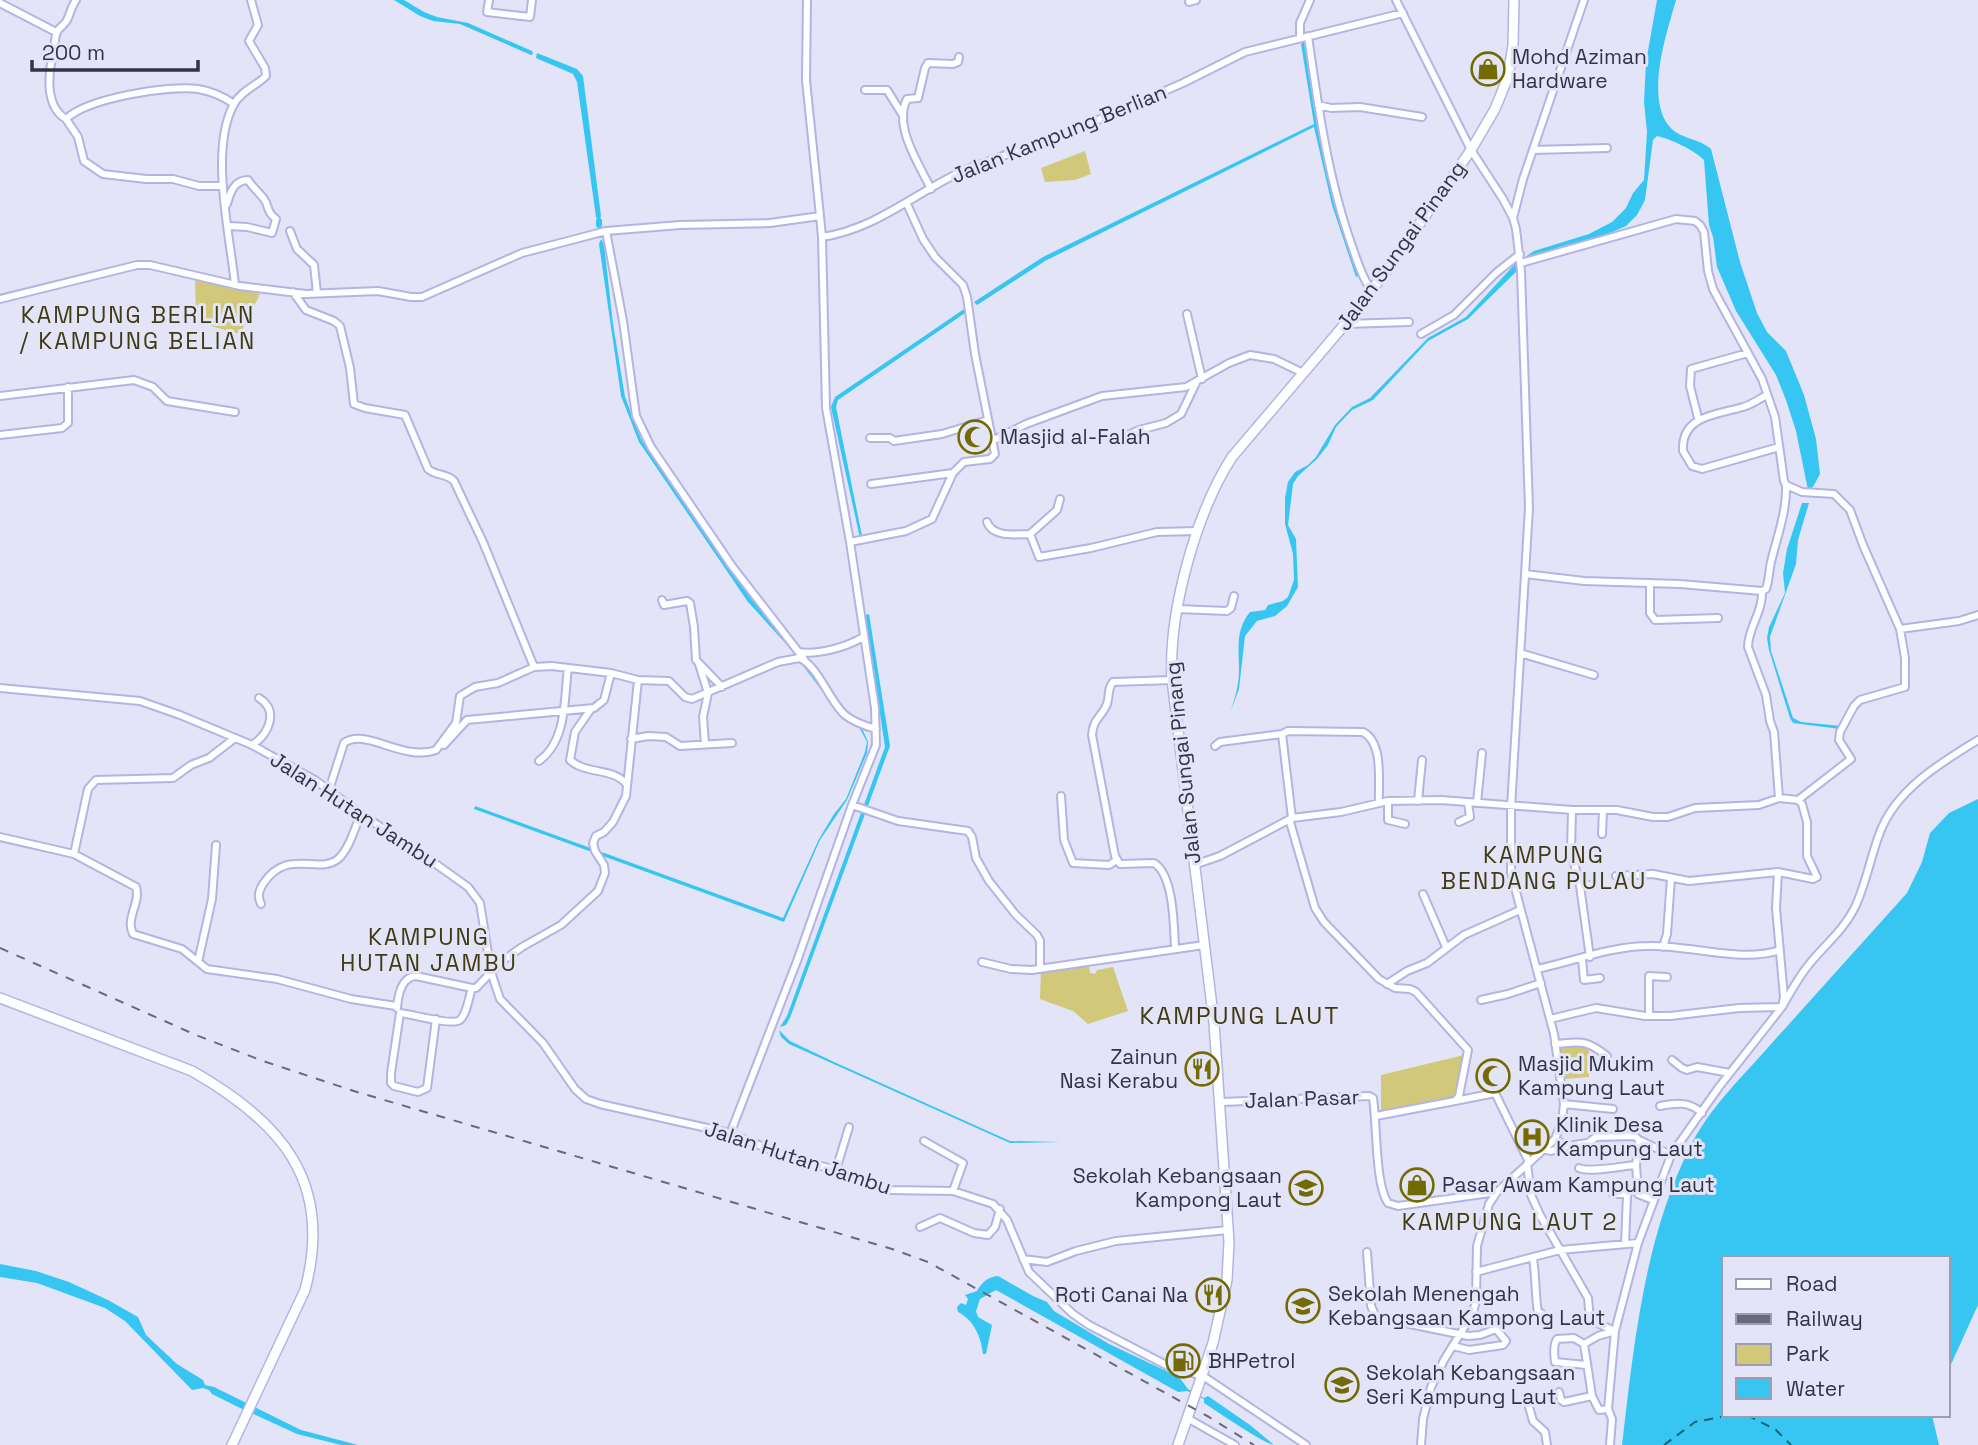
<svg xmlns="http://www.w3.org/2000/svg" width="1978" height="1445" viewBox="0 0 1978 1445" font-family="'Space Grotesk',sans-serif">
<rect width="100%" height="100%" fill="#e3e4f8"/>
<path fill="#d1c979" d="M 1085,151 L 1091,174 L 1075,180 L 1045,182 L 1041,168 Z
M 195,279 L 260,294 L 240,334 L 196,322 Z
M 1089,965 L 1090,973 L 1095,974 L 1097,970 L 1113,967 L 1128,1011 L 1088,1024 L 1073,1011 L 1040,999 L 1041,969 Z
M 1589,1043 L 1589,1077 L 1564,1079 L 1560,1046 Z
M 1464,1055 L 1455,1097 L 1451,1100 L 1381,1113 L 1381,1075 Z"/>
<path fill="#37c6f2" d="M 394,0 L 404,0 L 424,12 L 437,17 L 468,23 L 532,51 L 533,54 L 531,55 L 460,24 L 433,21 L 420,16 Z
M 1657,0 L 1676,0 C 1667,32 1645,96 1669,126 C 1679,139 1699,138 1711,149 L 1740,262 L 1757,313 L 1767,332 L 1786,351 L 1804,395 L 1816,439 L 1820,474 L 1813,487 L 1808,490 L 1796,431 L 1786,400 L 1776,375 L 1736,311 L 1717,267 L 1713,237 L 1709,225 L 1704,160 C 1694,150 1671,139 1657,136 L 1653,140 L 1645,200 L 1637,215 L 1626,226 L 1601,237 L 1566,245 L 1529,259 L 1468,319 L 1428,341 L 1373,400 L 1352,410 L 1336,427 L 1328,445 L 1317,459 L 1298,476 L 1293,484 L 1288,525 L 1296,539 L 1298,587 L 1287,606 L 1275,616 L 1257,621 L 1245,636 L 1239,689 L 1231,710 C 1235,697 1239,685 1239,671 C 1239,649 1235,630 1250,612 L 1265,610 L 1268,605 L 1283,601 L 1288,597 L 1294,580 L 1293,554 L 1285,524 L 1285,498 L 1288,482 L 1295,472 L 1308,465 L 1316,457 L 1335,425 L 1352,407 L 1370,398 L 1428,338 L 1466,317 L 1515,264 L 1534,251 L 1589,234 L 1612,222 L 1626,208 L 1633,193 L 1644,180 L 1647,132 L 1644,102 L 1646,62 Z
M 1304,41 L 1329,179 L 1359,275 L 1356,277 L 1332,205 L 1314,127 L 1045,261 L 977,305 L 974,302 L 1043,257 L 1314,124 L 1301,44 Z
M 537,53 L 577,69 L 583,76 L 601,216 L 599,221 L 596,217 L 577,82 L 573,74 L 536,58 Z
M 601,239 L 604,244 L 613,324 L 625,397 L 641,439 L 749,596 L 773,620 L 830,700 L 861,726 L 868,742 L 867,753 L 847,800 L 820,840 L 784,922 L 474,809 L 475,806 L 783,918 L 819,839 L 834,814 L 846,799 L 865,752 L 867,742 L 859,727 L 842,717 L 788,646 L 748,602 L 639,442 L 621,396 L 599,244 Z
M 967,307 L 968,311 L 838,400 L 836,407 L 862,536 L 860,538 L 831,407 L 835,397 Z
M 1802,503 L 1809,503 L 1798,540 L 1796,564 L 1770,637 L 1771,651 L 1793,718 L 1801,722 L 1841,726 L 1840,729 L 1793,723 L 1790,718 L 1769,650 L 1767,638 L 1769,627 L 1785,593 L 1783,573 L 1787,549 Z
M 869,614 L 890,746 L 790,1018 L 786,1025 L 780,1027 L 787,1016 L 885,747 L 865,615 Z
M 1978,799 L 1978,1305 L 1948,1371 L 1948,1258 L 1724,1258 L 1724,1415 L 1932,1415 L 1939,1445 L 1622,1445 C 1634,1344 1644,1239 1690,1147 C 1709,1108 1744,1075 1772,1043 C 1817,993 1862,943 1907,893 L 1922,862 L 1930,833 L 1949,813 Z
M 779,1030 L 790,1041 L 834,1062 L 1010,1141 L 1061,1142 L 1010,1143 L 789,1044 L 781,1037 Z
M 0,1264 L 36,1271 L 69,1282 L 108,1300 L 138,1317 L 146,1335 L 177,1364 L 203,1380 L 205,1385 L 214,1387 L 301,1430 L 358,1445 L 341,1445 L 297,1434 L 238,1407 L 212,1394 L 209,1390 L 203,1388 L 192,1390 L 125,1321 L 105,1308 L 37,1283 L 0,1277 Z
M 998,1276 L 1033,1296 L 1047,1302 L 1054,1311 L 1109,1344 L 1179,1377 L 1188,1389 L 1204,1398 L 1208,1396 L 1250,1425 L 1274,1445 C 1266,1445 1215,1410 1204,1403 L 1204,1399 L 1187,1391 L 1178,1392 L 996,1290 L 980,1299 L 976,1311 L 978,1317 L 992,1325 L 986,1354 L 983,1354 C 981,1337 974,1320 958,1312 L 957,1307 L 961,1303 L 966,1305 L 968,1299 L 965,1295 L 977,1291 C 982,1282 988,1277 998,1276 Z"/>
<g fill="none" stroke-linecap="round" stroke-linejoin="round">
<path stroke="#37c6f2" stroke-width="6" d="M 599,221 L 599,225"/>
<path stroke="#166077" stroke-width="2" stroke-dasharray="9 7" stroke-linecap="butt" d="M 1747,1415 L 1776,1430 L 1791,1445
M 1664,1445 L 1695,1422 L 1731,1415"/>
<defs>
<path id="street" d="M 76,0 C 71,7 71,12 67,20 C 65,25 59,27 57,32 C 55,36 55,43 54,48 C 49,70 43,105 66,119 C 88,98 168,85 198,89 C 211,91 224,97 234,104
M 489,0 L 487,12 L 530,17 L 532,0
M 807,0 L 806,80 L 820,216
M 1396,0 L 1471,150 L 1503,199 L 1513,218 L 1516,229 L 1521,271 L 1529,508 L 1511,807 L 1511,873 L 1554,1034 L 1564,1104 L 1562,1121 L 1555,1139 L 1497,1192 L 1489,1204 L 1477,1246 L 1476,1300 L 1473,1313 L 1444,1360 L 1431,1387 L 1423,1419 L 1421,1445
M 1189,2 L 1196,0
M 0,3 L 56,32
M 1308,36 C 1318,106 1328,179 1352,246 C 1357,261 1362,277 1371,290
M 1300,38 L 1300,23 L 1310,0
M 865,90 L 887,90 L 902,114
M 1318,105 L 1331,108 L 1360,107 L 1422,117
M 66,119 L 78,137 L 84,161 L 103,174 L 146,179 L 173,179 L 199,186 L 223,186
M 1533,150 L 1607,148
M 931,189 C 919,164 893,126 907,99 L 918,98 L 925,68 L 928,63 L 953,64 L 958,62 L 959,57
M 227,204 C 230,193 234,180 248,180 C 253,188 259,192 264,199 C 270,207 265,210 276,219 L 272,233 L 247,227 L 229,226
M 1513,218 L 1523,179 L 1584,0
M 290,231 L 297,249 L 314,265 L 317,293
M 606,231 L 623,321 L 636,416 L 651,447 L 732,566 L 804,659
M 1521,263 L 1676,219 L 1695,221 L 1700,225 L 1704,232 L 1708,271 L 1713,289 L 1762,379 L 1775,417 L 1784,481 L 1786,485 L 1802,492 L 1834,494 L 1850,510 L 1863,545 L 1900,629 L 1905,658 L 1905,687 L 1860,700 L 1854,706 L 1840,732 L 1839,740 L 1851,759 L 1798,800
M 235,285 C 230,234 209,149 234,104 C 241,91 256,86 266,76 L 265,68 L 249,41 L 258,25 L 251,0
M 293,292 L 306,310 L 334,321 L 340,326 L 350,368 L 354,404 L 365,408 L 405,415 L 428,469 C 436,476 446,473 454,481 L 483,542 L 534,667
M 0,299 L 137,265 L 150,265 L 240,286 L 306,294 L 378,291 L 411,297 L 422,297 L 522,253 L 606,231 L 680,225 L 770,223 L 820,216 L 822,237 C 877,229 917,191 967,169 L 1082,127 L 1183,83 L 1245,52 L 1403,13
M 1187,314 L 1202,379
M 1345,324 L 1409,322
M 1421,334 L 1454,315 L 1496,273 L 1520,254
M 1767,395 C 1759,399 1751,405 1743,407 C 1717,415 1681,415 1683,451 L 1692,466 L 1702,469 L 1779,447
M 0,396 L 134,380 L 153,387 L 167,401 L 235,412
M 1698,418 L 1690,386 L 1691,369 L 1748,353
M 971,427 L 991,433
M 0,435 L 62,428 L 68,423 L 68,387
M 870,438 L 890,438 L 894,441 L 942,434 L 988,420
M 992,441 L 1026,424 L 1102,396 L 1186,387 L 1229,363 L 1250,355 L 1274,359 L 1303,373
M 1113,442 L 1139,430 L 1166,423 L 1181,414 L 1196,383
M 871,484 L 953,473 L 964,462 L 990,459 L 995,454 L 975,354 L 967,297 L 963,285 L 935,257 L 923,239 L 907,204
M 987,522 C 993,538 1016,534 1030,534 L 1057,510 L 1060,499
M 1030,534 L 1039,557 L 1091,548 L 1157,532 L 1198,531
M 850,542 L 906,531 L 932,519 L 953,473
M 1525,574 L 1584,581 L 1680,584 L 1762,591
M 1650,583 L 1650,613 L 1655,620 L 1718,618
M 662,600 L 664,605 L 687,601 L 690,603 L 694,627 L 696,660 L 722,687
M 1177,609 L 1227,611 L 1231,608 L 1234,596
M 1900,629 L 1959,621 L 1978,615
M 799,652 C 818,655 847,647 863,637
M 1520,653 L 1594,675
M 699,664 L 708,693 L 703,717 L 705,744
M 1172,680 L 1113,682 C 1107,689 1110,695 1107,704 C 1102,717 1093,718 1092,735 L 1115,856 L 1120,864 L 1154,863 C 1174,875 1174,927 1175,949
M 0,688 L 140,701 L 180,715 L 252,745 L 315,780 L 361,814 L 426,857 L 468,887 L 480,903 L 491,972 L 500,999 L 543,1043 L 575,1089 L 586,1099 L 600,1104 L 725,1132 L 795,1159 L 836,1170 L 890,1190 L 953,1191 L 993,1204 L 1007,1220 L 1029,1272 L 1073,1314 L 1089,1325 L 1168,1366 L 1203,1376 L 1306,1445
M 591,709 L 575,732 L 570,760 C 586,775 614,767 627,785
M 1282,734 L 1292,818 L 1290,822 L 1315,908 L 1324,922 L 1379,979 L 1395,988 L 1410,989 L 1416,992 L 1468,1050 L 1459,1096 L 1455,1101 L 1376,1116
M 631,739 L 648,736 L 666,737 L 680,746 L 732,743
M 252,745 C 268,735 280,711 259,698
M 444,745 L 467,720 L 594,708 L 604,700 L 611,673
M 1215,746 L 1220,742 L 1282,734 L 1288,731 L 1363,732 C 1384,743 1378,782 1379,803
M 539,761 C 567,741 564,699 568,668
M 329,790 L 344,743 C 365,727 403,762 436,750 L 456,723 L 460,696 L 475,687 L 498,683 L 534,667 L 552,666 L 611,673 L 638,680 L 669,681 L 685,697 L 692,699 L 778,662 L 799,658 C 818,665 829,701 845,715 C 854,722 865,726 876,729
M 1061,796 L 1064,840 L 1073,863 L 1109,865 L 1117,860
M 1779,798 L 1774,732 L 1770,721 L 1766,695 L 1748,647 C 1748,628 1763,612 1762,591 L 1766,589 C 1769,581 1769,571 1771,562 C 1777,537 1787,511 1786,485
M 1388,801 L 1388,820 L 1405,824
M 1418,801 L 1422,760
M 1477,803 L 1482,753
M 852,805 L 898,821 L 968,831 L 972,837 L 976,858 L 989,881 L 1016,915 L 1037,935 L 1040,941 L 1040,968
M 1572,810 L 1571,851 L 1580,886 L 1590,957
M 1459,822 L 1470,817 L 1468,803
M 1602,834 L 1603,810
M 0,837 L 74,854 L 136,887 C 141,903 125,918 133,934 L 182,949 L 207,969 L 277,979 L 351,999 L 396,1006
M 74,854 L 88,789 L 96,780 L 173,778 L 191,765 L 209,758 L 235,738
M 1194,865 L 1220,856 L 1292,818 L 1341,812 L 1388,801 L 1441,800 L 1572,810 L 1617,810 L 1653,817 L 1668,817 L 1695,808 L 1759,805 L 1779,798 L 1798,800 L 1802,804 L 1807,822 L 1807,856 L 1817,877 L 1813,879 L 1778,872 L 1689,881 L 1653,874 L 1616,876
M 1580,886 L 1593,885 L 1595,881
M 1423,894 L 1446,947
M 261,904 C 257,896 259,891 263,884 C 287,847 318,875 338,859 C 349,850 355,827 361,814
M 1663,947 L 1667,934 L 1671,878
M 1582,959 L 1584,980 L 1600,978
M 198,962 L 212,899 L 216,845
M 982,962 L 1011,969 L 1032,970 L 1204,945
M 1537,969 C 1574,961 1612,946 1649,946 C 1691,945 1741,963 1780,950
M 1387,984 L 1407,971 L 1427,963 L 1464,935 L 1520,910
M 1481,1000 L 1508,994 L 1541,983
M 397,1008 C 398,995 401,977 416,976 L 472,988
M 1649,1016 L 1649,976 L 1667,977
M 436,1019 L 427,1088 L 418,1092 L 394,1086 L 391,1083 L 391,1073 L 400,1013 C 411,1014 453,1026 460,1020 C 467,1014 469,996 472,988 L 476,988 L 501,962 L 522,947 L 561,925 L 598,891 L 605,873 L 604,865 L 595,851 L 593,843 L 596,836 L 604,832 L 613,822 L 626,796 L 638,680
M 1550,1019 L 1596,1008 L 1645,1016 L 1670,1016 L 1739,1008 L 1782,1007 C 1791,991 1799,976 1811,962 C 1826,944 1845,928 1855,907 C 1866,884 1870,859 1879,835 C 1894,791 1940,763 1978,740
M 1555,1044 C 1582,1042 1585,1039 1607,1056
M 1672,1060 L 1682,1068 L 1687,1070 L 1697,1067 L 1730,1073
M 1455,1101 L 1495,1093 L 1529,1162
M 1221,1102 L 1369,1096 L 1373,1098 C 1377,1123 1375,1185 1388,1203 L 1398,1206 L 1497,1192
M 1564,1104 L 1613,1109
M 1660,1106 C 1676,1103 1689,1101 1702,1113
M 730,1134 L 797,961 L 852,805 L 876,745 L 875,708 L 850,542 L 826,408 L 822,237
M 1555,1139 L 1567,1146 L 1588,1143 L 1596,1137 L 1635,1136 L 1639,1140 L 1671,1155
M 1639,1140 L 1636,1165 L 1638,1194 L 1653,1200
M 924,1141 L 963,1163 L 953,1191
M 1543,1149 L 1551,1151 L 1567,1146
M 1527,1164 L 1531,1195 L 1540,1215 L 1588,1298 L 1590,1320 L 1615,1331
M 1579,1168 C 1590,1173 1622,1166 1636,1165
M 836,1170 L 849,1127
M 1613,1194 L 1628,1194
M 920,1227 L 940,1218 L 974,1233 L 988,1235 L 995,1227 L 1000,1209
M 1625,1244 L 1627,1195
M 1367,1252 L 1371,1306 L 1376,1317 L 1468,1336 L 1480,1335 L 1496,1329 L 1506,1341 L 1503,1345 L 1469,1350 L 1453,1346
M 1023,1259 L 1047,1262 L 1076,1251 L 1116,1241 L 1228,1230
M 1533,1259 C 1536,1276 1535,1296 1538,1312 L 1541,1313
M 1476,1272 L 1560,1250 L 1638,1243 L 1671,1155 L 1719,1087 L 1782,1007 L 1784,997 L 1776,908 L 1778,872
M 1584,1344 L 1574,1338 L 1557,1339 C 1553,1345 1554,1355 1555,1362 L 1586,1365
M 1559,1392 L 1561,1400 L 1564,1402 L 1592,1396
M 1526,1396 L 1533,1421 L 1545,1432 L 1547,1445
M 1608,1409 L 1599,1410 L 1592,1396 L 1584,1344 L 1598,1336 L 1615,1331
M 1187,1418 L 1235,1445
M 1610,1445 L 1612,1419 L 1608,1409 L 1615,1331 L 1638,1243"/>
<path id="secondary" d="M 0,998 L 192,1071 C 281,1122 334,1181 305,1290 L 232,1445
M 1178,1445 L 1213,1343 L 1227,1280 L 1229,1242 L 1214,1023 L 1172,680 C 1168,613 1196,513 1232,457 L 1345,324 L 1388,269 L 1471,150 L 1495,109 L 1508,77 L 1513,45 L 1514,0"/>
</defs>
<use href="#street" stroke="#b3b4e4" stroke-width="10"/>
<use href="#secondary" stroke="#b3b4e4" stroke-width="12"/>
<use href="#street" stroke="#fff" stroke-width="6"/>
<use href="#secondary" stroke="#fff" stroke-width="9"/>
<path stroke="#69697c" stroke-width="2" stroke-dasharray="9 9" stroke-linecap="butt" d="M 0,948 L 196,1035 L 263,1061 L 357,1092 L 892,1249 L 928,1262 L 1209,1417 L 1254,1445"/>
</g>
<defs>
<symbol id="shop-ring" viewBox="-11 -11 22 22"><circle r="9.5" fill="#e3e4f8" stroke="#736a02" stroke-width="1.5"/><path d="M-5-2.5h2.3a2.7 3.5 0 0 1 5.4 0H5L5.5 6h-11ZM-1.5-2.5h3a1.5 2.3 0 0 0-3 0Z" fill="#736a02"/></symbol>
<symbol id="mosque-ring" viewBox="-11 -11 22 22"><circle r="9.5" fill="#e3e4f8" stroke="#736a02" stroke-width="1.5"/><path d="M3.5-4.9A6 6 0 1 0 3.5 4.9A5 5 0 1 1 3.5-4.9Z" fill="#736a02"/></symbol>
<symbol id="restaurant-ring" viewBox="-11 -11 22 22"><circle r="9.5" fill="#e3e4f8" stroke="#736a02" stroke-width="1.5"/><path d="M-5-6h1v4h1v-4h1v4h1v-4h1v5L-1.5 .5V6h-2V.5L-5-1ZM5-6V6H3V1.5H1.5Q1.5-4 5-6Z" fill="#736a02"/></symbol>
<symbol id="hospital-ring" viewBox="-11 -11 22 22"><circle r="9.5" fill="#e3e4f8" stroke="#736a02" stroke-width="1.5"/><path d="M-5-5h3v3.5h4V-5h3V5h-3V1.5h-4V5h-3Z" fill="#736a02"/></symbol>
<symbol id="school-ring" viewBox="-11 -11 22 22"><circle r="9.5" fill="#e3e4f8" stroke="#736a02" stroke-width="1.5"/><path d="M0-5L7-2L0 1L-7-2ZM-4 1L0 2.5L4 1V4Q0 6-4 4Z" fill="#736a02"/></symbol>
<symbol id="fuel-ring" viewBox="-11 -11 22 22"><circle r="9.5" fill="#e3e4f8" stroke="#736a02" stroke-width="1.5"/><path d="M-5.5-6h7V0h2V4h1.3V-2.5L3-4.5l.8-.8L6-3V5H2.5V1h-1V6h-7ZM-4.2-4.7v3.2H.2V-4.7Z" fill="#736a02"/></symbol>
</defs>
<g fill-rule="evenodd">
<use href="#shop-ring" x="1469" y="50" width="38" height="38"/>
<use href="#mosque-ring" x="956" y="418" width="38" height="38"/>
<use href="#restaurant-ring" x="1183" y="1050" width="38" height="38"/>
<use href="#mosque-ring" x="1474" y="1057" width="38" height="38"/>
<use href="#hospital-ring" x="1513" y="1118" width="38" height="38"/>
<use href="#shop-ring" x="1398" y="1166" width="38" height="38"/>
<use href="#school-ring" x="1287" y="1169" width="38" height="38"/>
<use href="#restaurant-ring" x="1194" y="1276" width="38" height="38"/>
<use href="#school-ring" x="1284" y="1287" width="38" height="38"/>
<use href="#fuel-ring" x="1164" y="1342" width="38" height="38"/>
<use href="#school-ring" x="1323" y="1366" width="38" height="38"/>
</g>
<g text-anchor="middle" stroke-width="6" stroke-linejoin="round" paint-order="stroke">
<g font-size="21" fill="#333346" stroke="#e3e4f8" text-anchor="start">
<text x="1512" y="64">Mohd Aziman<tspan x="1512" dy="24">Hardware</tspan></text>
<text x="1000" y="444">Masjid al-Falah</text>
<text x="1178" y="1064" text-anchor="end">Zainun<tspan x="1178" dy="24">Nasi Kerabu</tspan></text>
<text x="1518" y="1071">Masjid Mukim<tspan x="1518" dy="24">Kampung Laut</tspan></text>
<text x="1556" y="1132">Klinik Desa<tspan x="1556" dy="24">Kampung Laut</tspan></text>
<text x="1282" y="1183" text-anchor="end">Sekolah Kebangsaan<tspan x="1282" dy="24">Kampong Laut</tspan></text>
<text x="1442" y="1192">Pasar Awam Kampung Laut</text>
<text x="1328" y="1301">Sekolah Menengah<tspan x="1328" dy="24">Kebangsaan Kampong Laut</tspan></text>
<text x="1188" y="1302" text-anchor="end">Roti Canai Na</text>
<text x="1208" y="1368">BHPetrol</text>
<text x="1366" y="1380">Sekolah Kebangsaan<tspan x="1366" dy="24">Seri Kampung Laut</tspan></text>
</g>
<g font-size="21" fill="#333346" stroke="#e3e4f8">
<text transform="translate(1059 134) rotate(-22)" y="7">Jalan Kampung Berlian</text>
<text transform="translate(1401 246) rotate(-54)" y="7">Jalan Sungai Pinang</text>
<text transform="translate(1183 763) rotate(-96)" y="7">Jalan Sungai Pinang</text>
<text transform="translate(354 810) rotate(33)" y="7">Jalan Hutan Jambu</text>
<text transform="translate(1302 1099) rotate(-2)" y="7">Jalan Pasar</text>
<text transform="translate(798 1158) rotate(18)" y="7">Jalan Hutan Jambu</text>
</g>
<g font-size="23" letter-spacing="2" fill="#403b12" stroke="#e3e4f8">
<text x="138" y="323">KAMPUNG BERLIAN<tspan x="138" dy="26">/ KAMPUNG BELIAN</tspan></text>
<text x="1544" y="863">KAMPUNG<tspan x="1544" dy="26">BENDANG PULAU</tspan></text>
<text x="429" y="945">KAMPUNG<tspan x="429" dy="26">HUTAN JAMBU</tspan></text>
<text x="1510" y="1230">KAMPUNG LAUT 2</text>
</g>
<g font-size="24" letter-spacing="2" fill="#403b12" stroke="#e3e4f8">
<text x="1240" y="1024">KAMPUNG LAUT</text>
</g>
</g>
<rect x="1722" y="1256" width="228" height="161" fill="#e3e4f8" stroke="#9d9db1" stroke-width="2"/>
<rect x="1736" y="1279" width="35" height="10" fill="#ffffff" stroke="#9d9db1" stroke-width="2"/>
<text x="1786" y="1291" font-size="21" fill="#333346">Road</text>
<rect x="1736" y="1314" width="35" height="10" fill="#69697c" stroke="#9d9db1" stroke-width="2"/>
<text x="1786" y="1326" font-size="21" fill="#333346">Railway</text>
<rect x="1736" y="1344" width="35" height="21" fill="#d1c979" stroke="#9d9db1" stroke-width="2"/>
<text x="1786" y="1361" font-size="21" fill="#333346">Park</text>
<rect x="1736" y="1378" width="35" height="21" fill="#37c6f2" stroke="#9d9db1" stroke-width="2"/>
<text x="1786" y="1396" font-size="21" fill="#333346">Water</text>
<path d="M32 60v10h166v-10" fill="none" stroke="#333346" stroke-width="3.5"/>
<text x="42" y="60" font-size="21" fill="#333346" stroke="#e3e4f8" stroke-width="5" paint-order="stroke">200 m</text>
</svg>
